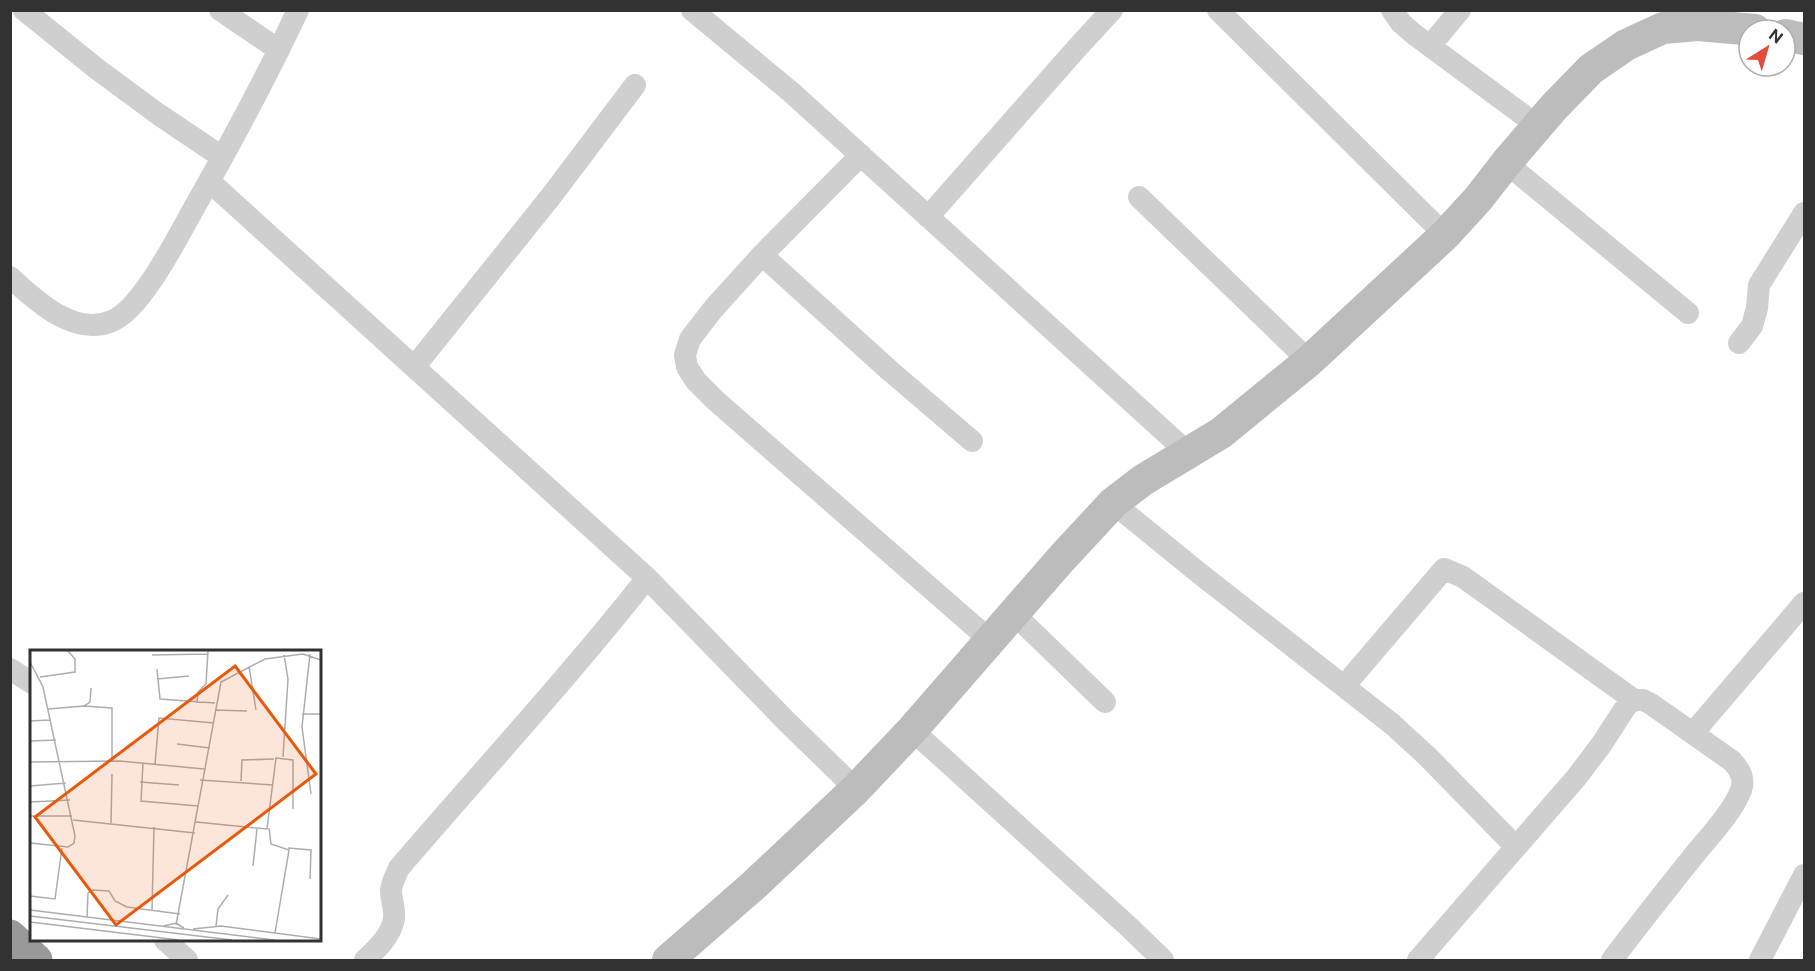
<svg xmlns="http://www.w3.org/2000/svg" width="1815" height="971" viewBox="0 0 1815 971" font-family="'Public Sans',sans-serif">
<rect width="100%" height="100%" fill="#fff"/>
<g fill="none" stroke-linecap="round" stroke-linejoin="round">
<path stroke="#cfcfcf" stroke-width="22" d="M 24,10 L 97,69 L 158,114 L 222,157
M 220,10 L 279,50
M 692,10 L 791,92 L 1187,452
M 1218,10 L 1445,235
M 1392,10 L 1401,23 L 1415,35 L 1538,126
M 1430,46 L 1460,10
M 861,155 L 762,255 L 714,308 L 690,339 L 685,355 L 687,367 L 696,381 L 715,400 L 991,641
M 1506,163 L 1688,313
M 209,181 L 647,578 L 787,722 L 856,789
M 1139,197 L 1309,361
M 928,217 L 1077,48 L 1112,10
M 762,255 L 889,370 L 972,441
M 10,277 C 36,301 74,337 112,321 C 142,309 178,236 194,208 C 231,143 266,78 298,10
M 1739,343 L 1752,326 L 1757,308 L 1759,285 L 1804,213
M 415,366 L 552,195 L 635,85
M 1113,503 L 1199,573 L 1392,724 L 1427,756 L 1515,846
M 1014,614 L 1105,702
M 10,669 L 32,683
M 1345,685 L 1444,569 L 1463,577 L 1634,700
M 912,730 L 1129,927 L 1163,960
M 1693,733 L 1804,603
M 165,940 L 187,960
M 365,960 C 376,950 392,935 394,918 C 395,908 391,899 391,890 C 392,882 396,875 399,868 C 482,771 568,678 647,578
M 1418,960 L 1576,778 L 1601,745 L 1627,705 L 1634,700 L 1643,700 L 1651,704 L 1732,761 C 1740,770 1745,778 1741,790 C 1734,810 1709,837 1695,854 C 1667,889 1639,924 1612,960
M 1760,960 L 1804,875"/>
<path stroke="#bcbcbc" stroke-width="32" d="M 1785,35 L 1804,39
M 668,960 L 754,885 L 856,789 L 912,730 L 1062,558 L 1113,503 L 1143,480 L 1221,433 L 1309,361 L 1445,235 L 1478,199 L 1506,163 L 1553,108 L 1591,69 L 1626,45 L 1663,28 L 1698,25 L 1755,30"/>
<path stroke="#999" stroke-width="33" d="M 10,936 L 36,960"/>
</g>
<g transform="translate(30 650)">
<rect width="291" height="291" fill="#fff"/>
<path fill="none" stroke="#adadad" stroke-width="1.5" d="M 280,4 L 272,77 L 281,144M 122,5 L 178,4M 0,12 L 13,37 L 45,186 L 44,193 L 38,197 L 0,193M 219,16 L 226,60M 127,19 L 130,49 L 185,53M 10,27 L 45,22 L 45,9 L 38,1M 127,29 L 159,26M 167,53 L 168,42 L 176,34 L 178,1M 54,56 L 82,58 L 82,111M 18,59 L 54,56 L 60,52 L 61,38M 185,60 L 217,61M 272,64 L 291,64M 0,71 L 20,70M 0,91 L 26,90M 147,94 L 180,98M 253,107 L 258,29 L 254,5M 0,112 L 90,111 L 174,119M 113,113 L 111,151 L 168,156M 125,114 L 129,68 L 184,73M 170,130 L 243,135M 211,131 L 212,110 L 244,109M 110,132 L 149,135M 0,136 L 36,133M 0,152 L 40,150M 0,166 L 42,166M 43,170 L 165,183M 166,172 L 237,179 L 246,108 L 263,110 L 263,159M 81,173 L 82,124M 239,178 L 241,194 L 259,200 L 245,283M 258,198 L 281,200 L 280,229M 223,216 L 227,179M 0,246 L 25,249 L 32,198M 0,260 L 244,290M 122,260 L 124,177M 0,266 L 202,290M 57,267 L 58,243 L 63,240 L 79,241 L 85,251 L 97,257 L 150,264M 0,272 L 149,290M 146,275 L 191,32 L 235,9 L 273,4 L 291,10M 134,276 L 146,273 L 154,278M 186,276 L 188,259 L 198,245M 163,279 L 191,276 L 291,289"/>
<path fill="#e8590c" fill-opacity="0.15" stroke="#e8590c" stroke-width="3" d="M 205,16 L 286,124 L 86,275 L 5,167 Z"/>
<rect width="291" height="291" fill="none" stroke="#323232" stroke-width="3"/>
</g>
<rect width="1815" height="971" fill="none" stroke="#323232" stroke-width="24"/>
<g transform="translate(1767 48) rotate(37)"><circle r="28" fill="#ffffff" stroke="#adadad" stroke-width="1.5"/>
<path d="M0-4.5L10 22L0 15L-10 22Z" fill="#e14c3c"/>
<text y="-9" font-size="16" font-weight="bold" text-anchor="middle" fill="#323232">N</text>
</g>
</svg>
